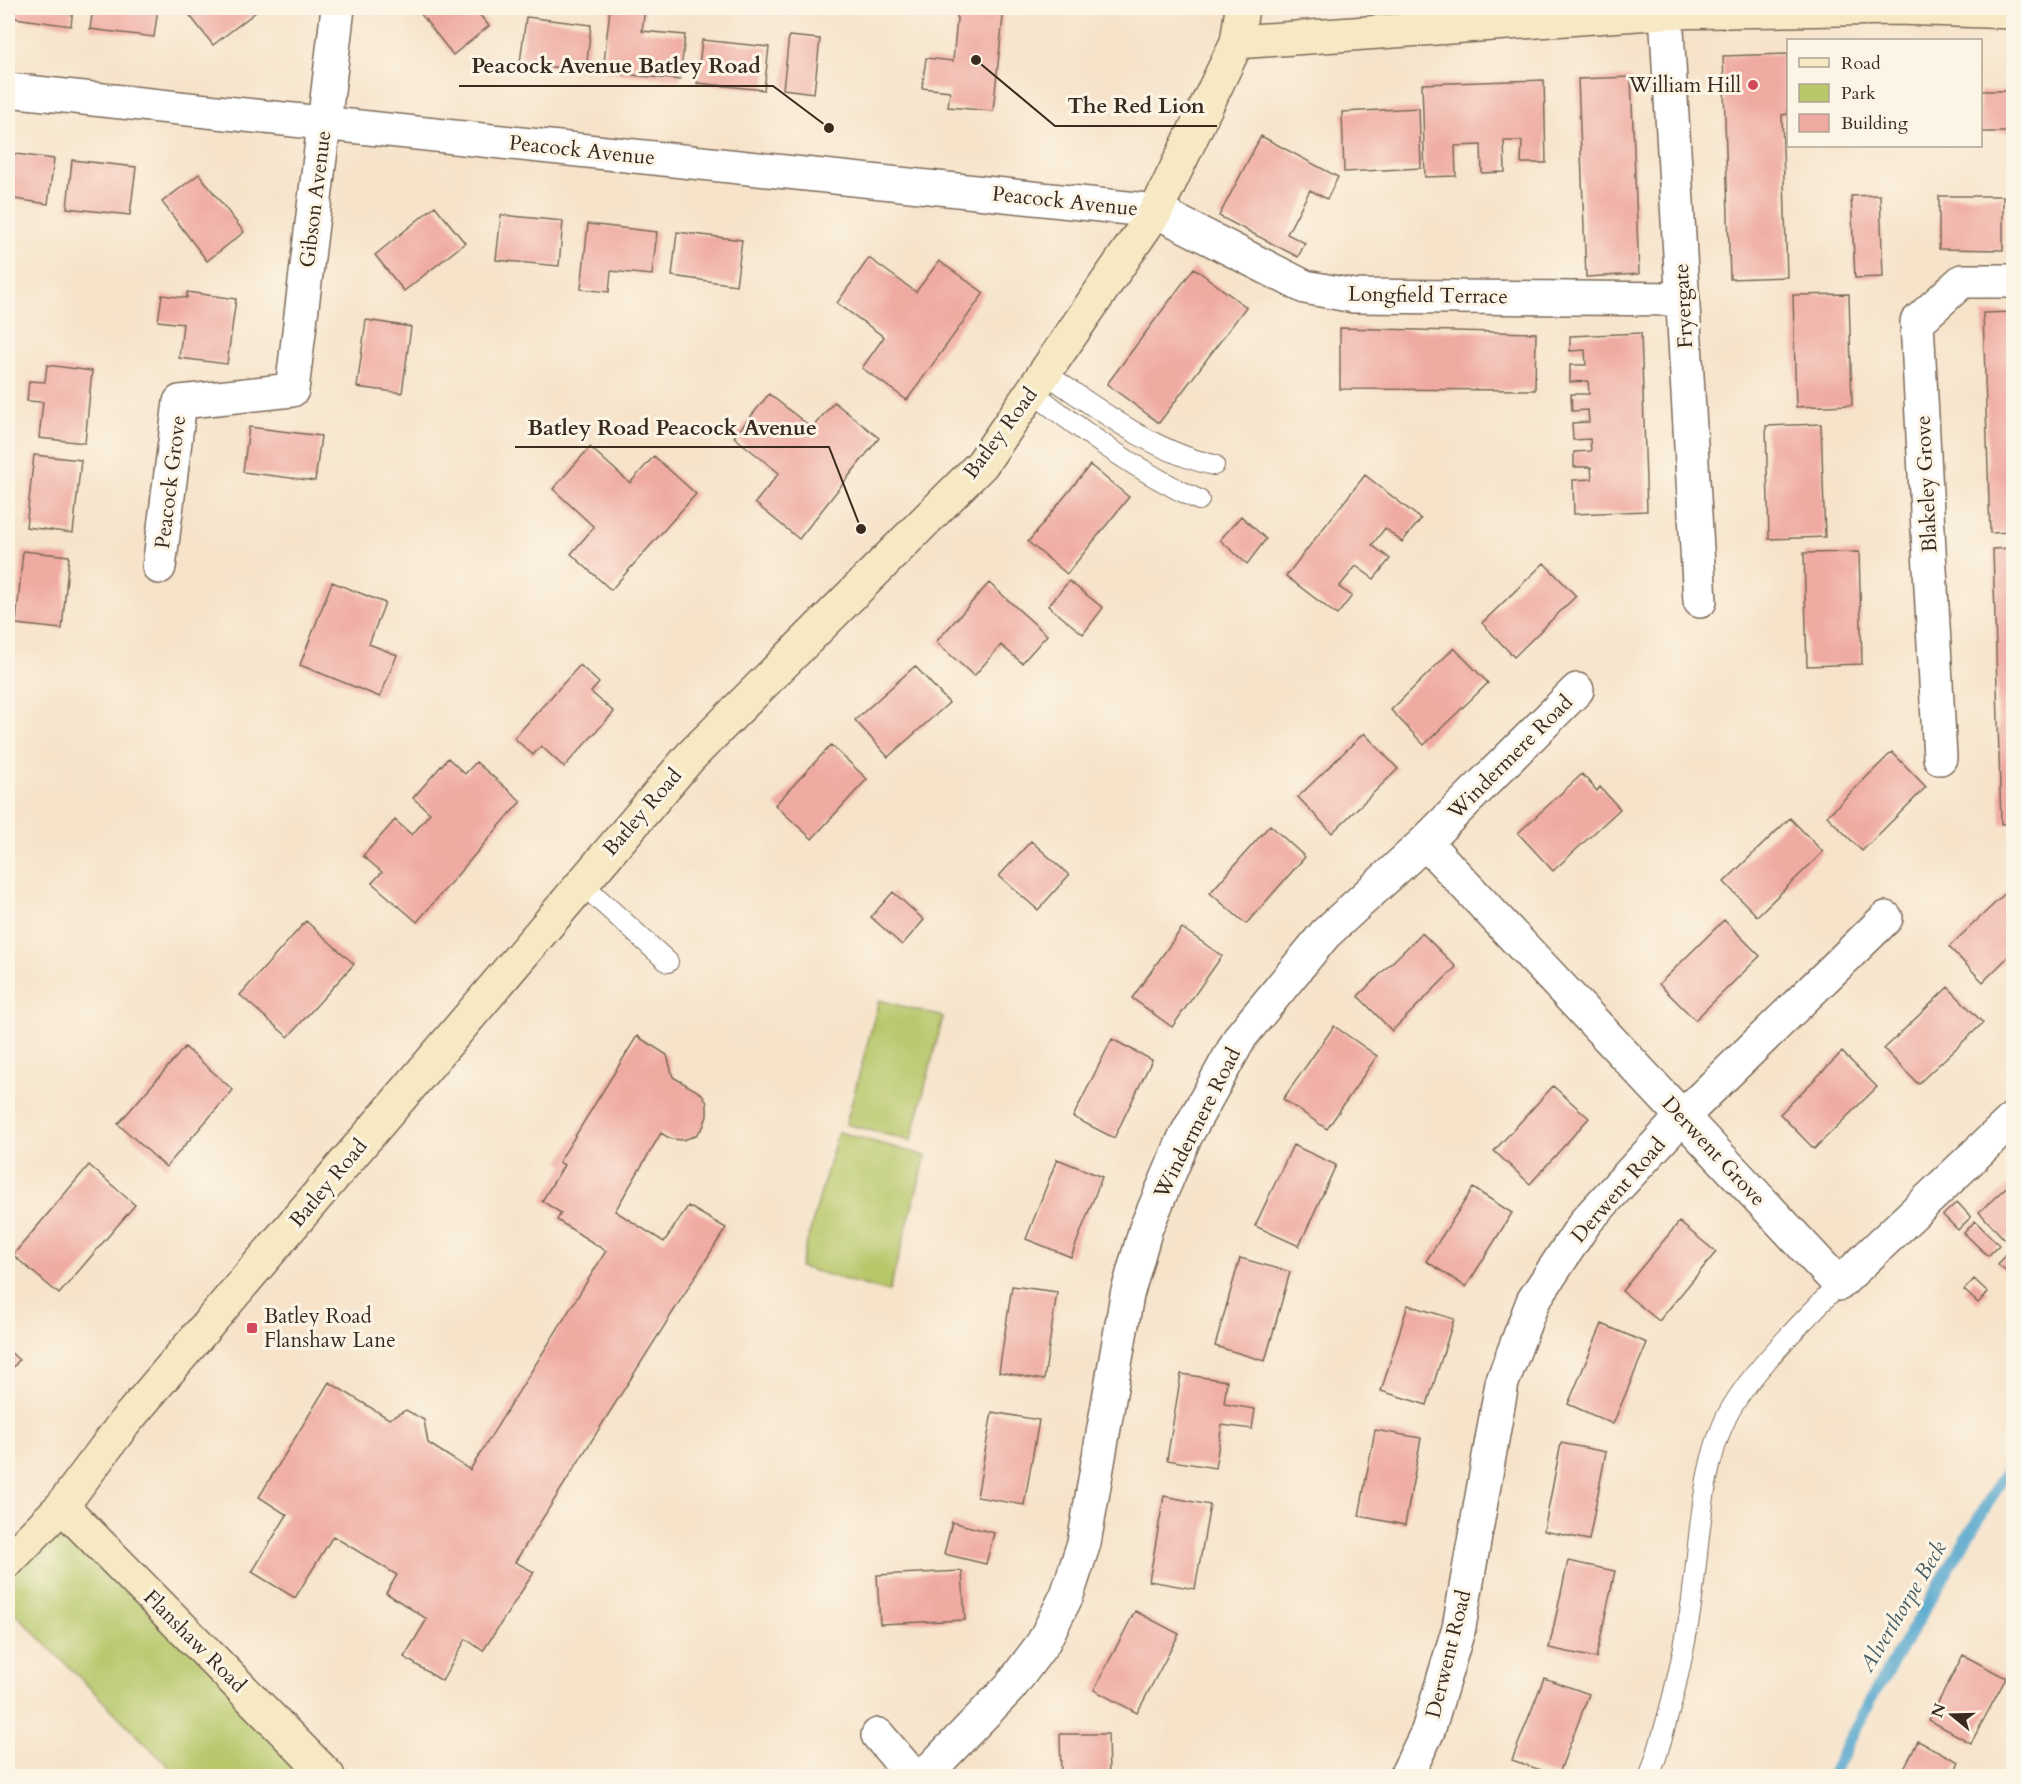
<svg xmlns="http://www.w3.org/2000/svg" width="2021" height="1784" viewBox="0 0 2021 1784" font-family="Cardo,serif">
<rect width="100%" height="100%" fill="#fcf5e5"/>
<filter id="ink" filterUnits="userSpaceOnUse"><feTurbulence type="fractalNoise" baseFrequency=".0167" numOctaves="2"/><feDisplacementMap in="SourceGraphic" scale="12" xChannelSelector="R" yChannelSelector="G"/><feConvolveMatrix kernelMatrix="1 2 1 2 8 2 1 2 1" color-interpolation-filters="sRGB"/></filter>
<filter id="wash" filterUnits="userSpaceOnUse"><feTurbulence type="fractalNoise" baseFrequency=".008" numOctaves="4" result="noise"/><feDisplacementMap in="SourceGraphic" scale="24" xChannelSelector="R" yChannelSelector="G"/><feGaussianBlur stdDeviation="1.35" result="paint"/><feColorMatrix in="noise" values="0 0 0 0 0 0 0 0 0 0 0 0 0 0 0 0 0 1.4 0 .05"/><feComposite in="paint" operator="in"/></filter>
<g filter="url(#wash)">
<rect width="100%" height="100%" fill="#f6e3ca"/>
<path fill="#b7c76a" stroke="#797844" stroke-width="1.5" d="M 879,1000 L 943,1017 L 911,1141 L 846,1124 Z
M 838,1132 L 926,1156 L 889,1292 L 800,1267 Z
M 62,1506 L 328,1776 L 178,1776 L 8,1606 L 8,1561 Z"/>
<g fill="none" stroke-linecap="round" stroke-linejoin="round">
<path stroke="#52a6cd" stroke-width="12" d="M 1831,1776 L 1871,1699 L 2014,1459"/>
</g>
<g id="blocks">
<path fill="#efaaa2" d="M 8,8 L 73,8 L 71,26 L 8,17 Z
M 93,8 L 158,8 L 154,37 L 90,29 Z
M 184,8 L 261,8 L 213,45 Z
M 416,8 L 474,8 L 489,26 L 453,55 Z
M 610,8 L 645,8 L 642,31 L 685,35 L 680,80 L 603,72 Z
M 958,8 L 1004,8 L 993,111 L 948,107 L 950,91 L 922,88 L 926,58 L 953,61 Z
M 526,17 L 591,25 L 586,71 L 520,63 Z
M 789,36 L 820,39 L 814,93 L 783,89 Z
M 702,40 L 769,47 L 764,90 L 697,83 Z
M 1788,54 L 1788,114 L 1782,115 L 1787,277 L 1730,279 L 1723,56 Z
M 1631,77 L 1639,274 L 1586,277 L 1578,79 Z
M 1544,80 L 1546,163 L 1521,163 L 1522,141 L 1504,141 L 1505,172 L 1482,173 L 1481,145 L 1455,146 L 1456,176 L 1425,177 L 1422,84 Z
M 1980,91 L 2013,91 L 2013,132 L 1980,132 Z
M 1419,108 L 1421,168 L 1344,172 L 1342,112 Z
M 1261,136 L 1338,177 L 1327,199 L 1310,190 L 1287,234 L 1305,243 L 1298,257 L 1219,216 Z
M 8,153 L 54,159 L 48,204 L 8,198 Z
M 72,160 L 136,167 L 130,215 L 67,208 Z
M 199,174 L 244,232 L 207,261 L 162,202 Z
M 1880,195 L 1883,277 L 1855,278 L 1851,196 Z
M 1939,196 L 2003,196 L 2003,250 L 1939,249 Z
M 435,206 L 465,243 L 404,291 L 375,255 Z
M 501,215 L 563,221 L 559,266 L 496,260 Z
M 588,224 L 657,232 L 652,275 L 611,271 L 609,292 L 581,289 Z
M 677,232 L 742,240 L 736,285 L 672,276 Z
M 869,258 L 916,292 L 939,261 L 984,293 L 907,400 L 862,368 L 884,337 L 837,303 Z
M 1194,268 L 1246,307 L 1159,423 L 1107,384 Z
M 187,292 L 236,299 L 227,364 L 179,358 L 183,324 L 158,321 L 162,295 L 187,298 Z
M 1849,294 L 1852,405 L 1796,407 L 1793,295 Z
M 2013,312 L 2013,532 L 1990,533 L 1983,313 Z
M 366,320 L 411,327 L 402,393 L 357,387 Z
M 1340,328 L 1536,333 L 1535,390 L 1340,389 Z
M 1641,333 L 1647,511 L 1574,514 L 1573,480 L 1592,479 L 1591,467 L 1574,467 L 1574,452 L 1591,451 L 1590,439 L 1573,440 L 1572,423 L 1589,422 L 1588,410 L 1572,411 L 1571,394 L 1589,394 L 1588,381 L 1570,382 L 1570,365 L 1586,365 L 1585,350 L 1570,351 L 1570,336 Z
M 47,365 L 92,371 L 85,443 L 39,438 L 43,402 L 27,401 L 29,381 L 45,382 Z
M 769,394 L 812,428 L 834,402 L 879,438 L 799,539 L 755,503 L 779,473 L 734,437 Z
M 1821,424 L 1825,537 L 1769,539 L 1766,426 Z
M 249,427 L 321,436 L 315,481 L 243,472 Z
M 590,447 L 630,483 L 654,456 L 696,494 L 611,590 L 571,554 L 594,527 L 553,489 Z
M 34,455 L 81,460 L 73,533 L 26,527 Z
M 1090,465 L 1129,497 L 1067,574 L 1028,542 Z
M 1365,475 L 1421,519 L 1402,542 L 1385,528 L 1372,545 L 1390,559 L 1374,579 L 1356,566 L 1339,587 L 1352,596 L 1337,615 L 1286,576 Z
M 1241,516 L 1266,539 L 1247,564 L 1220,540 Z
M 2013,548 L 2013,823 L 2001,824 L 1993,549 Z
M 23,551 L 69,556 L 62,629 L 16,624 Z
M 1859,552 L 1862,664 L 1807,666 L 1804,553 Z
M 1544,563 L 1576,596 L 1514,657 L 1482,623 Z
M 1069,581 L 1103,608 L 1083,634 L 1048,606 Z
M 332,582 L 385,603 L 369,644 L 397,655 L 380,697 L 300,665 Z
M 989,583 L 1047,635 L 1022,663 L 1001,645 L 974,676 L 936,642 Z
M 1454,648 L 1488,683 L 1424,745 L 1391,710 Z
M 580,665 L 599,683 L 591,692 L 614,712 L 564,767 L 541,746 L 533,755 L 514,738 Z
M 915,666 L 949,703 L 888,757 L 855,720 Z
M 1364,733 L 1398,769 L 1332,833 L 1298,797 Z
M 831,745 L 867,779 L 812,839 L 775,805 Z
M 1892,752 L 1926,787 L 1862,851 L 1827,816 Z
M 448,758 L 465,774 L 476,762 L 521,801 L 417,922 L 372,883 L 382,872 L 363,856 L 395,820 L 412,835 L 430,813 L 413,798 Z
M 1582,774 L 1597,791 L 1600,787 L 1620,809 L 1553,871 L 1518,833 Z
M 1790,818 L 1823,852 L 1757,916 L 1724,882 Z
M 1270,825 L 1305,857 L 1246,924 L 1210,893 Z
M 1031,841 L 1069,875 L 1038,910 L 999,876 Z
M 2013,886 L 2013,952 L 1983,982 L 1949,947 Z
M 893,892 L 924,920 L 902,945 L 871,917 Z
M 1724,920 L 1760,956 L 1695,1020 L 1659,984 Z
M 306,921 L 354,964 L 288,1037 L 240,995 Z
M 1182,928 L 1222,956 L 1172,1027 L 1132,998 Z
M 1422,933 L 1456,967 L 1392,1031 L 1358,996 Z
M 1948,987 L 1983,1023 L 1918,1084 L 1884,1049 Z
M 1334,1026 L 1377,1056 L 1327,1129 L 1283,1099 Z
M 637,1036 L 667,1055 L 673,1077 L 702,1094 L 707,1103 L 707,1116 L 703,1127 L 695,1136 L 683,1140 L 671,1139 L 661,1133 L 615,1211 L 664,1242 L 688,1206 L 726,1228 L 515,1562 L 534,1572 L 483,1651 L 466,1639 L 442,1681 L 404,1657 L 427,1619 L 386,1593 L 397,1575 L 333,1536 L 295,1598 L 252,1572 L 287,1515 L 259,1497 L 329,1382 L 389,1419 L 406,1410 L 424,1420 L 428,1443 L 470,1470 L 606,1251 L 557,1220 L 561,1213 L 542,1201 L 564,1165 L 559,1162 Z
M 1112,1039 L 1152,1060 L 1114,1138 L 1073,1117 Z
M 185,1047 L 233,1090 L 166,1167 L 118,1124 Z
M 1842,1052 L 1877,1087 L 1814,1149 L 1780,1114 Z
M 1553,1086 L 1589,1118 L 1530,1184 L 1494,1151 Z
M 1293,1145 L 1336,1165 L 1299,1246 L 1255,1226 Z
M 1057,1159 L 1102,1177 L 1071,1257 L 1026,1239 Z
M 89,1165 L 135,1205 L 59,1294 L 13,1255 Z
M 2013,1181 L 2013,1233 L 2005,1240 L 1979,1212 Z
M 1473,1188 L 1512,1213 L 1466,1287 L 1426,1261 Z
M 1957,1202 L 1971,1217 L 1958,1230 L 1943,1215 Z
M 1975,1221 L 1999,1245 L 1988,1256 L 1964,1233 Z
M 1679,1222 L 1716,1252 L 1659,1321 L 1622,1291 Z
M 2012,1247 L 2013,1249 L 2013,1277 L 1998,1265 Z
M 1240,1258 L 1290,1272 L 1265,1361 L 1215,1346 Z
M 1974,1279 L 1988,1292 L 1978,1303 L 1964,1290 Z
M 1012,1286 L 1057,1292 L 1044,1380 L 999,1372 Z
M 1408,1305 L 1454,1319 L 1427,1405 L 1381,1391 Z
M 1602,1324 L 1647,1343 L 1613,1424 L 1568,1404 Z
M 8,1350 L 19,1360 L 8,1374 Z
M 1181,1374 L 1227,1381 L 1224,1404 L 1255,1409 L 1252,1429 L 1222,1425 L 1215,1468 L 1167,1460 Z
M 992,1412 L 1039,1420 L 1024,1505 L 977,1497 Z
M 1375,1430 L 1421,1438 L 1405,1525 L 1359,1516 Z
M 1561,1443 L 1606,1452 L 1589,1540 L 1544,1531 Z
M 1164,1496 L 1210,1505 L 1195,1589 L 1149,1581 Z
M 952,1522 L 994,1533 L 986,1564 L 944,1554 Z
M 1568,1561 L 1615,1571 L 1596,1658 L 1549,1648 Z
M 962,1571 L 965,1620 L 880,1624 L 877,1575 Z
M 1135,1611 L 1179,1634 L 1137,1713 L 1094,1690 Z
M 1963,1655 L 2006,1678 L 1971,1743 L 1929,1720 Z
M 1544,1678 L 1589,1694 L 1558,1776 L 1512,1760 Z
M 1060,1734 L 1108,1734 L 1109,1776 L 1061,1776 Z
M 1918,1741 L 1959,1762 L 1952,1776 L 1900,1776 Z"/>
</g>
</g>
<g filter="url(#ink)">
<use href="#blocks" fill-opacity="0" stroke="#7c6b5a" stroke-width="1.5"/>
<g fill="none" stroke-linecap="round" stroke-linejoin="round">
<defs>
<path id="lane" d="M 1045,373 C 1097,408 1151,451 1214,465
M 1031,391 C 1085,433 1137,471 1199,500
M 581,883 L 668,962
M 1650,1776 C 1668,1721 1681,1670 1690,1613 C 1700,1550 1699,1473 1727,1416 C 1748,1374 1805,1320 1839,1284"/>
<path id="street" d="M 1666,12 L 1700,601
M 8,90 L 1156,211 L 1305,287 L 1354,296 L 1683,299
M 159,567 L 180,402 L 292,390 L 338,8
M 1940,758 L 1917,322 L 1962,281 L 2014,281
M 1425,842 L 1839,1284 L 2014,1118
M 878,1735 L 913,1776
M 924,1776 L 1010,1687 L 1043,1643 L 1067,1595 L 1084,1543 L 1127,1295 L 1146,1228 L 1184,1139 L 1241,1036 L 1325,934 L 1425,842 L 1577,690
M 1406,1776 L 1428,1731 L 1459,1627 L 1502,1383 L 1533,1301 L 1586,1221 L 1682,1117 L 1886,918"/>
<path id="secondary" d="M 1237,42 L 1666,12 L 1898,8 L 2014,12
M 62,1506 L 328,1776
M 8,1561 L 62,1506 L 125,1422 L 689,758 L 982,464 L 1156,211 L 1237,42 L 1242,8"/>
</defs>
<use href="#lane" stroke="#7c6b5a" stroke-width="22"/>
<use href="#street" stroke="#7c6b5a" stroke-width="36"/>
<use href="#secondary" stroke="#7c6b5a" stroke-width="36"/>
<use href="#lane" stroke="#fff" stroke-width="20"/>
<use href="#street" stroke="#fff" stroke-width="33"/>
<use href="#secondary" stroke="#f6e9c3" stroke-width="33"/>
</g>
</g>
<g fill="#d1495b" stroke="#fcf5e5" stroke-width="2">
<circle cx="1753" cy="85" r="6"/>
<rect x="246" y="1322" width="12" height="12" rx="3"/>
</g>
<g text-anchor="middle" stroke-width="6" stroke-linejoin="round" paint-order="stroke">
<g font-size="21" fill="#3b2a1e" stroke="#fcf5e5" text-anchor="end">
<text x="1741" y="92">William Hill</text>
<text x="264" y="1323" text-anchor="start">Batley Road<tspan x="264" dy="24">Flanshaw Lane</tspan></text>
</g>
<g font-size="21" fill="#3b2a1e" stroke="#fcf5e5">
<text transform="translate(582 150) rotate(6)" y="7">Peacock Avenue</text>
<text transform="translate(315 199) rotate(-83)" y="7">Gibson Avenue</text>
<text transform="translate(1065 201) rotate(6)" y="7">Peacock Avenue</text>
<text transform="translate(1428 295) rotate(1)" y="7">Longfield Terrace</text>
<text transform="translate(1683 306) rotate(-93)" y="7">Fryergate</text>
<text transform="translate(1000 433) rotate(-53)" y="7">Batley Road</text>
<text transform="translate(170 482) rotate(-83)" y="7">Peacock Grove</text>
<text transform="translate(1926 484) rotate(-93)" y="7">Blakeley Grove</text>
<text transform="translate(1510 757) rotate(-45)" y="7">Windermere Road</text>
<text transform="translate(642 812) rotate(-49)" y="7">Batley Road</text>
<text transform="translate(1197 1123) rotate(-63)" y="7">Windermere Road</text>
<text transform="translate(1714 1151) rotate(47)" y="7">Derwent Grove</text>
<text transform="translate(328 1183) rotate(-50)" y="7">Batley Road</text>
<text transform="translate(1618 1190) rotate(-49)" y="7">Derwent Road</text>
<text transform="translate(195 1641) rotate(45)" y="7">Flanshaw Road</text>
<text transform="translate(1448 1654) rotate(-76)" y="7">Derwent Road</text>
</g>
<g font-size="22" font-style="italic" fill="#445c64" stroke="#fcf5e5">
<text transform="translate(1902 1606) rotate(-59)" y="8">Alverthorpe Beck</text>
</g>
</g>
<path fill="none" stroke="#3b2a1e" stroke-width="2" d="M829 128L773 86H459M976 60L1055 126H1217M861 529L829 447H515"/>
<g fill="#3b2a1e" stroke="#fcf5e5" stroke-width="2">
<circle cx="829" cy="128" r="6"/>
<circle cx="976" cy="60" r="6"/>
<circle cx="861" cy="529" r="6"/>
</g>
<g font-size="22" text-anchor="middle" font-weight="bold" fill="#3b2a1e" stroke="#fcf5e5" stroke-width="6" stroke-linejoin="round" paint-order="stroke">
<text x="616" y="73">Peacock Avenue Batley Road</text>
<text x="1136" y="113">The Red Lion</text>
<text x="672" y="435">Batley Road Peacock Avenue</text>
</g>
<rect width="2021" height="1784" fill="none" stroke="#fcf5e5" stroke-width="30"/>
<rect x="1787" y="39" width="195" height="108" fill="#fcf5e5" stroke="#afa495" stroke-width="1.5"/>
<rect x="1799" y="58" width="30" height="9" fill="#f6e9c3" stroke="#afa495" stroke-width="1.5"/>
<text x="1841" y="69" font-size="18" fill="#3b2a1e">Road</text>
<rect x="1799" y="84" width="30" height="18" fill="#b7c76a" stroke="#afa495" stroke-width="1.5"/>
<text x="1841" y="99" font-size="18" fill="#3b2a1e">Park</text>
<rect x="1799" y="114" width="30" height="18" fill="#efaaa2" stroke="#afa495" stroke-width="1.5"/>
<text x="1841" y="129" font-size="18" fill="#3b2a1e">Building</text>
<g transform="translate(1952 1715) rotate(289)" stroke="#fcf5e5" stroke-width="4.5" paint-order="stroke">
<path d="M0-4.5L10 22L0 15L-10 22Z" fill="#3b2a1e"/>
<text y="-9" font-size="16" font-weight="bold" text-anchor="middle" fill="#3b2a1e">N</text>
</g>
</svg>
